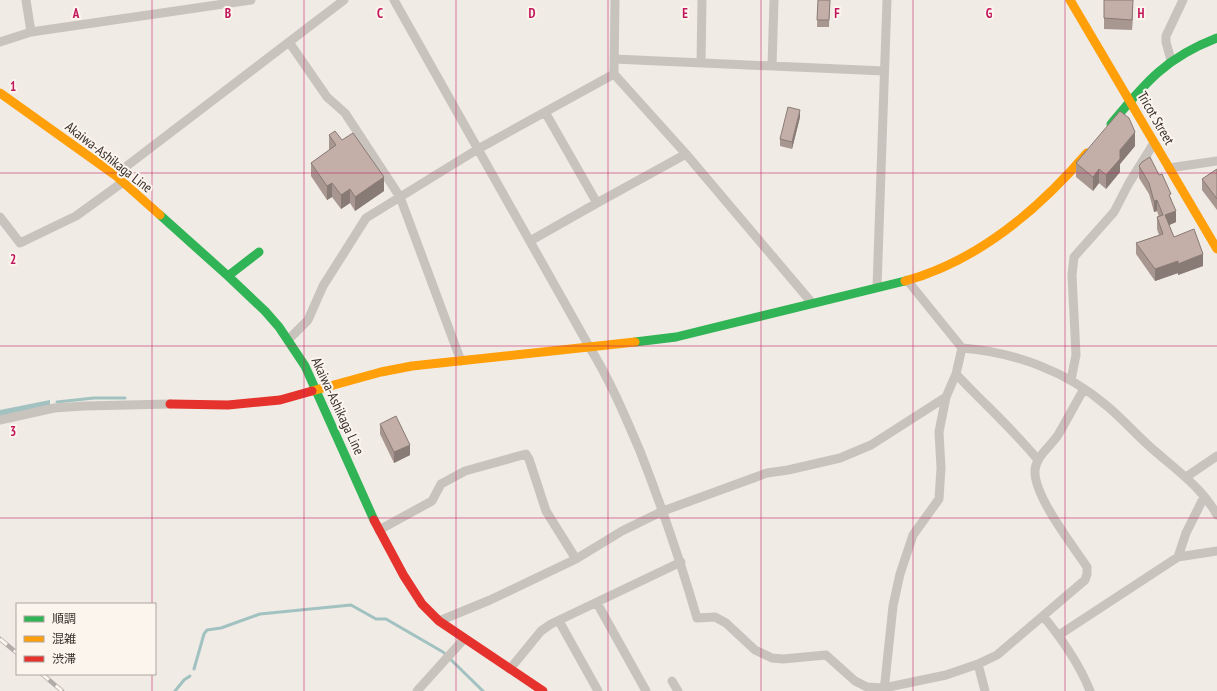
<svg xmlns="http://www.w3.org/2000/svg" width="1217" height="691" viewBox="0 0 1217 691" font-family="'PT Sans Narrow','Noto Sans JP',sans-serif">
<rect width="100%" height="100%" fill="#f0ebe5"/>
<path fill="#a1c2c1" d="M 50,400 L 50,406 L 0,418 L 0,410 Z"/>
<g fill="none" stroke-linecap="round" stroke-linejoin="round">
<path stroke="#a1c2c1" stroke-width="3" d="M 57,402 L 94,398 L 125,398
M 194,669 L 204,634 L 207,630 L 221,628 L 260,614 L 351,605 L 376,619 L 386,619 L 443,652 L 483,691
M 175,691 L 184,680 L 190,676"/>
<path stroke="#c9c3be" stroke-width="9" d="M 26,0 L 31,32
M 394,0 L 590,348 C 610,380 625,416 640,451 C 662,507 680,560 697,618 L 715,617 L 726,623 L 755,650 L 772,658 L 783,659 L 826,655 L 855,681 L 867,687 L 884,688 L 946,675 L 978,664 L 997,655 L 1085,580 L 1087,574 L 1087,567 C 1073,546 1033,495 1035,470 C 1036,456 1051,446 1058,435 C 1067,420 1075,404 1084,389
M 615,0 L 614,74 L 686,154 L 812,303
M 0,42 L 31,32 L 251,0
M 289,42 L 327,97 L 345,113 L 400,197 L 461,361
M 614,59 L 884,71
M 1171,60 L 1166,42 L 1166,36 L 1183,0
M 701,63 L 702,0
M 772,66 L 774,0
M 545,112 L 597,203 L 686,154
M 1169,168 L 1217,161
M 115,175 L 344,0
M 0,217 L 20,243 L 76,216 L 123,182
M 530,241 L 597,203
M 877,287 L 887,0
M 288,340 L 308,320 L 323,286 L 366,218 L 478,149 L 614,74
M 962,348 C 1014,352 1067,371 1107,406 C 1124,420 1139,438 1156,452 C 1178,471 1203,489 1217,515
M 956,374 C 983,403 1013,429 1038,460
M 1071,380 L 1076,355 L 1072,275 L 1074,257 L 1114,212 L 1129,183 L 1154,143
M 0,420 L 54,408 L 84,406 L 170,404
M 1186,477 L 1217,456
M 379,530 L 432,501 L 441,484 L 465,471 L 526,454 L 529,459 L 546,511 L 576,559
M 1178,557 L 1186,533 L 1204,497
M 597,603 L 646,691
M 1043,616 C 1062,639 1079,663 1090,691
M 439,621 L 490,600 L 576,559 L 622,531 L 663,511 L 767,473 L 788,470 L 840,458 L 871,445 L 946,397
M 559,621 L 598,691
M 1059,635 L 1178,557 L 1217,551
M 978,664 L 985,691
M 510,669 L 541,631 L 551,624 L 681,562
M 672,681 L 678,691
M 417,691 L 464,639
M 884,691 L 893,606 L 900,574 L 913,535 L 939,499 L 941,468 L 939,432 L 946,397 L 956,374 L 962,348 L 907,280"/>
<path stroke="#30b455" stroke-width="9" d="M 1111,124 C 1145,83 1165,58 1217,38
M 160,215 L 228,276 L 265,311 L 279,327 L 305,366 L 374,520
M 228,276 L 259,252
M 635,342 L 676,337 L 905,281"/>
<path stroke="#ff9f0a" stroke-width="9" d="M 1070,0 L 1217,249
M 0,93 L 115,175 L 160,215
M 905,281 C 978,261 1039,209 1087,153
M 312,391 L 381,372 L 412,366 L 635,342"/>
<path stroke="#e5322d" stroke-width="9" d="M 170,404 L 228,405 L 280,400 L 312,391
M 374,520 L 404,576 L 422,604 L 439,621 L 543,691"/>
<defs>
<path id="rail" d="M 0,639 L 17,653
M 42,674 L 62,691"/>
</defs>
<use href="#rail" stroke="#b1aca8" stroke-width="4.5"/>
<use href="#rail" stroke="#fbf5ee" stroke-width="3" stroke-dasharray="9" stroke-linecap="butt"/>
</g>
<path fill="#a89690" d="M 818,0 L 830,0 L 829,27 L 817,27 Z
M 1104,0 L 1133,6 L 1132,30 L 1104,29 Z
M 800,117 L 792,149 L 780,146 L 780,139 Z
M 329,135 L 342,140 L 384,191 L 355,211 L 350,203 L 341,209 L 332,197 L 327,200 L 311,176 L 311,163 L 329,150 Z
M 1135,146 L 1120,164 L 1120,172 L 1106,189 L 1099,183 L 1093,191 L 1076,177 L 1076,163 Z
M 1139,166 L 1171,198 L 1176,222 L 1169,225 L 1174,237 L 1203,266 L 1178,275 L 1178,273 L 1155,281 L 1136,254 L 1136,243 L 1159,235 L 1157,229 L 1157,217 L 1159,217 L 1157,211 L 1154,212 L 1149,194 L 1139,178 Z
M 1217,169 L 1217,210 L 1202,190 L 1202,179 Z
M 380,424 L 410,455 L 394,463 L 380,434 Z"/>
<path fill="#887a75" d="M 1133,0 L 1133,6 L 1132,30 L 1132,20 Z
M 800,110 L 800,117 L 792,149 L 792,142 Z
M 1135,132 L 1135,146 L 1120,164 L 1120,172 L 1106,189 L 1106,175 L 1120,150 Z
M 1099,169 L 1099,183 L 1093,191 L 1093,177 Z
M 384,177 L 384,191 L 355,211 L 355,197 Z
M 332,183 L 332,197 L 327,200 L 327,186 Z
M 350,189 L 350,203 L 341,209 L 341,195 Z
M 1157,200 L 1157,211 L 1154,212 L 1154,201 Z
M 1176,211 L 1176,222 L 1165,227 L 1165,215 Z
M 1203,254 L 1203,266 L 1178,275 L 1178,264 Z
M 1178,261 L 1178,273 L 1155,281 L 1155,269 Z
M 410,445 L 410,455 L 394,463 L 394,452 Z"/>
<path fill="#c3afa7" stroke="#887a75" d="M 818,0 L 830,0 L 829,20 L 817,20 Z
M 1104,0 L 1133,0 L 1132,20 L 1104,18 Z
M 788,107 L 800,110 L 792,142 L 780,139 Z
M 1120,111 L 1129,118 L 1135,132 L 1120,150 L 1120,159 L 1106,175 L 1099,169 L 1093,177 L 1076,163 Z
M 335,131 L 342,140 L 353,133 L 384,177 L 355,197 L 350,189 L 341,195 L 332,183 L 327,186 L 311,163 L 336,145 L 329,135 Z
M 1150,157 L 1159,175 L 1162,174 L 1171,194 L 1169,195 L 1176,211 L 1165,215 L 1174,237 L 1194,229 L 1203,254 L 1178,264 L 1178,261 L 1155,269 L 1136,243 L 1163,234 L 1157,217 L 1163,215 L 1157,200 L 1154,201 L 1149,183 L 1139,166 L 1142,162 Z
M 1217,169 L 1217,199 L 1202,179 Z
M 396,416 L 410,445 L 394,452 L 380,424 Z"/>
<path fill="none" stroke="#c2185b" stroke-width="1" stroke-opacity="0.55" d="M 152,0 L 152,604M 304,0 L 304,691M 456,0 L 456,691M 608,0 L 608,691M 761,0 L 761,691M 913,0 L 913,691M 1065,0 L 1065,691M 0,173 L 1217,173M 0,346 L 1217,346M 0,518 L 1217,518M 152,674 L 152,691"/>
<g text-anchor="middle" stroke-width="4" stroke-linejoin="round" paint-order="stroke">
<g font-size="14" fill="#3b302b" stroke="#fbf5ee">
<text transform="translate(1156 118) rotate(60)" y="5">Tricot Street</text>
<text transform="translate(109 157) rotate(38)" y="5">Akaiwa-Ashikaga Line</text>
<text transform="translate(338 406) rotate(65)" y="5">Akaiwa-Ashikaga Line</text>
</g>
</g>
<g font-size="13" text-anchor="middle" font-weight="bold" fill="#c2185b" stroke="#fbf5ee" stroke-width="4" stroke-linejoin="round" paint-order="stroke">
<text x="76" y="18">A</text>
<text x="228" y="18">B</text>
<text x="380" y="18">C</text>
<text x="532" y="18">D</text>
<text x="685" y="18">E</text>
<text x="837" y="18">F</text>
<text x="989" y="18">G</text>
<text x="1141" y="18">H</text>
<text x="13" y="91">1</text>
<text x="13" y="264">2</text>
<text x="13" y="436">3</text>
</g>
<rect x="16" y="603" width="140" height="72" fill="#fbf5ee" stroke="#aea6a0"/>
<rect x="24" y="616" width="20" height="6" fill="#30b455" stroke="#aea6a0"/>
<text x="52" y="623" font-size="12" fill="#3b302b">順調</text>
<rect x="24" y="636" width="20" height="6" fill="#ff9f0a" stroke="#aea6a0"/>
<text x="52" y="643" font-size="12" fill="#3b302b">混雑</text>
<rect x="24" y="656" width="20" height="6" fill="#e5322d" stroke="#aea6a0"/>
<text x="52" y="663" font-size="12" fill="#3b302b">渋滞</text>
</svg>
